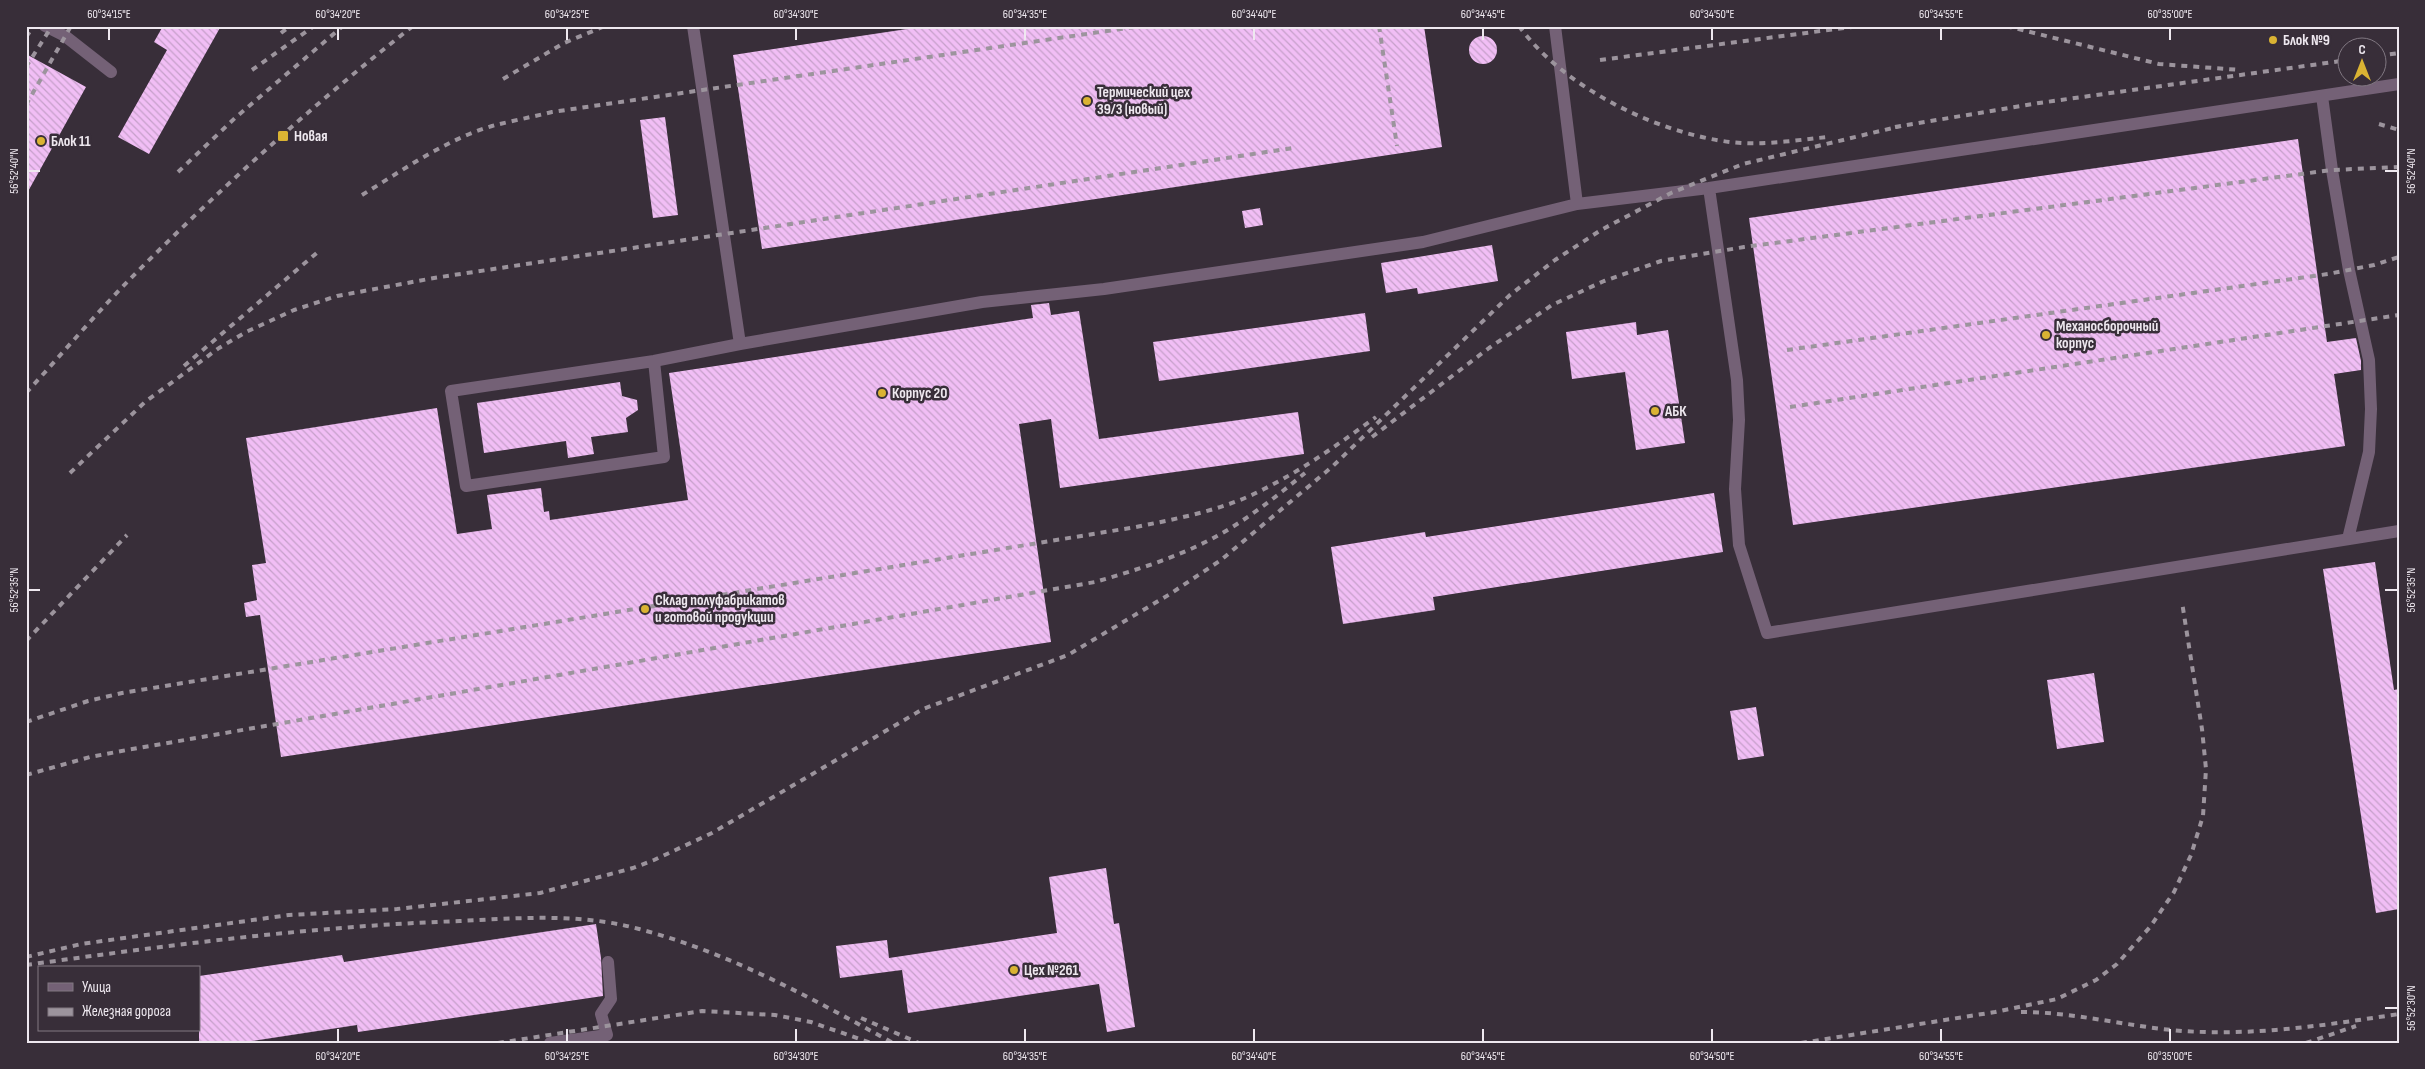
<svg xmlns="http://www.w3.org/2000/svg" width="2425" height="1069" viewBox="0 0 2425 1069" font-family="'Sofia Sans Condensed',sans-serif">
<defs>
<pattern id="building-back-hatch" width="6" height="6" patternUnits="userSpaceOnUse" patternTransform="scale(1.25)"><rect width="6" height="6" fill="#f1bef5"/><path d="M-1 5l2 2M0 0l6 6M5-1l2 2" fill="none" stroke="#c6a0ca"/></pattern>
</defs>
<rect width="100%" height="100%" fill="#382e39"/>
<path fill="url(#building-back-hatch)" d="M 163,26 L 221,26 L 149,154 L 118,137 L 167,50 L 154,42 Z
M 927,26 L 1424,26 L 1442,147 L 762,249 L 733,55 Z
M1469 50a14 14 0 1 1 28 0a14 14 0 1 1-28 0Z
M 26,54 L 86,87 L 26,195 Z
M 665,117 L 678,215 L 653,218 L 640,120 Z
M 2298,139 L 2327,342 L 2356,338 L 2361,361 L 2361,370 L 2334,374 L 2345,446 L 1793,525 L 1749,218 Z
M 1260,208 L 1263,225 L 1245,228 L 1242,211 Z
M 1492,245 L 1498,281 L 1418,294 L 1417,288 L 1386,293 L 1381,263 Z
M 1049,303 L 1051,315 L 1079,311 L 1099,439 L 1298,412 L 1304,454 L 1060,488 L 1051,419 L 1019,424 L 1051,642 L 281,757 L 260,615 L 246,617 L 244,603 L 257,600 L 252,565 L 266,563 L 246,438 L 437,408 L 457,534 L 492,529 L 487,495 L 541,488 L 544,512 L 549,511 L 550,520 L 688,500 L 669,373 L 1033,318 L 1031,305 Z
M 1365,313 L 1370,351 L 1159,381 L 1153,342 Z
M 1636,322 L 1637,335 L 1668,330 L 1685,443 L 1636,450 L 1625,372 L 1572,379 L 1566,332 Z
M 620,382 L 622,396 L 637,400 L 638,410 L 626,418 L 628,432 L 591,437 L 594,454 L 568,458 L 566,441 L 484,453 L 477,403 Z
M 1714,493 L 1723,552 L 1433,597 L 1435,610 L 1343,624 L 1331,547 L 1425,532 L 1426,537 Z
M 2375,562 L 2394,690 L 2399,689 L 2399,909 L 2376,913 L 2323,569 Z
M 2094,673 L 2104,742 L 2057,749 L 2047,680 Z
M 1756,707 L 1764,756 L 1738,760 L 1730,711 Z
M 1106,868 L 1114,924 L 1119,923 L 1135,1027 L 1107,1032 L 1099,984 L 908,1013 L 902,970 L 840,978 L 836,946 L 887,940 L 889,958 L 1057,933 L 1049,877 Z
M 596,924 L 601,958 L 603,996 L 358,1032 L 357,1025 L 240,1043 L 199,1043 L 199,976 L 342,955 L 344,962 Z"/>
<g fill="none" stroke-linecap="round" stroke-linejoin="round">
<path stroke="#746176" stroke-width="12" d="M 45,26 L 65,36 L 111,72
M 693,26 L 740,344 L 982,302 L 1104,289 L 1423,242 L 1577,204
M 1555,26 L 1577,204 L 1709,188 L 2399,84
M 2322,96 L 2332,170 L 2349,270 L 2369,360 L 2371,409 L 2369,452 L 2348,539
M 1709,188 L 1737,380 L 1739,420 L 1735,489 L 1739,545 L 1767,633 L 2399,531
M 654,361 L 664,457 L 466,486 L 451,391 L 654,361 L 740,344
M 550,1043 L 607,1035 L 601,1014 L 611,999 L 608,962"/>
<path stroke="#9c949d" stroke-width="4" stroke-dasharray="6 6" stroke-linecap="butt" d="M 1379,26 L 1397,146
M 1519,26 C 1563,87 1656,133 1730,142 C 1762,146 1796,140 1828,137
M 2006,26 L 2159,64 L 2241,70
M 281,33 L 290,26
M 26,37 L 34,26
M 2378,56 L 2399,53
M 1600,60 L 1859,26
M 26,67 L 52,26
M 252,70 L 314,26
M 503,79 L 564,43 L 605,26
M 26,105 L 71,26
M 2379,124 L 2399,130
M 1895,127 L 2039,103 L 2348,60
M 178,172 L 235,118 L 343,26
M 362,195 C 403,170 445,140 492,126 C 511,121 532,117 552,112 L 1141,26
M 1787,350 L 2328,274 L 2374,265 L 2399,257
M 184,366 L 319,251
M 26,393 C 63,353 98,311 136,273 C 223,186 316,102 413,26
M 1790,407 L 2399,315
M 1372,437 L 1489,348 L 1552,305 L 1604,281 L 1661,261 L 1744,247 L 2332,170 L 2399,167
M 70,473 L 145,402 L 219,348 L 246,332 L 294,310 L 337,296 L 434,278 L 1293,148
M 26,641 L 127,535
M 26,722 L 88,701 L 122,693 L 1136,527 C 1180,518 1224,510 1264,489 C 1304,469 1340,443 1376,417
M 26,775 L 90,757 L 127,750 L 1095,582 C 1136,570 1179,557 1217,536 C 1248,519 1277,496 1305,473
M 26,957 L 81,944 L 289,915 L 397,909 L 540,893 L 633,868 L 654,860 L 712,833 L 923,709 L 1068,655 L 1170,594 L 1221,560 L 1333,466 L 1510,295 L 1555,260 L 1601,230 L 1671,193 L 1743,164 L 1901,126
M 26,965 C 170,945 315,926 460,921 C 520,918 581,913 639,929 C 730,953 811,998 893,1043
M 2021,1012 C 2076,1012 2129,1027 2183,1031 C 2256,1036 2327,1025 2399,1014
M 861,1018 L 919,1043
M 498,1043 L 702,1011 L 775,1015 L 811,1022 L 871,1043
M 1801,1043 L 1995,1012 L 2057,999 L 2096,980 L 2117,964 L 2150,927 L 2174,892 L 2191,855 L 2203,816 L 2206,769 L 2202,729 L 2182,602
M 2306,1043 L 2356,1026"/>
</g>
<path fill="none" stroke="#eee8ef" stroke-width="2" d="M 109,28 L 109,40M 338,28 L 338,40M 567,28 L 567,40M 796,28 L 796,40M 1025,28 L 1025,40M 1254,28 L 1254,40M 1483,28 L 1483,40M 1712,28 L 1712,40M 1941,28 L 1941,40M 2170,28 L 2170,40M 28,171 L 40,171M 2385,171 L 2398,171M 28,590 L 40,590M 2385,590 L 2398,590M 2385,1008 L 2398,1008M 338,1029 L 338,1042M 567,1029 L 567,1042M 796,1029 L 796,1042M 1025,1029 L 1025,1042M 1254,1029 L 1254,1042M 1483,1029 L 1483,1042M 1712,1029 L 1712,1042M 1941,1029 L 1941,1042M 2170,1029 L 2170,1042"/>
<g fill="#dab333" stroke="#382e39" stroke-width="2">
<circle cx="2273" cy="40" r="5"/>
<circle cx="1087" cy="101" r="5"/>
<rect x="277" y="130" width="12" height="12" rx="2.5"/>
<circle cx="41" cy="141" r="5"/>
<circle cx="2046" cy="335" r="5"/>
<circle cx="882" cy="393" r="5"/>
<circle cx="1655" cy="411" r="5"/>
<circle cx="645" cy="609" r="5"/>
<circle cx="1014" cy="970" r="5"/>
</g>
<g text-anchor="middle" stroke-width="5" stroke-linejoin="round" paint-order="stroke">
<g font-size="15" font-weight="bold" fill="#eee8ef" stroke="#382e39" text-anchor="start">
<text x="2283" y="45">Блок №9</text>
<text x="1097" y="97">Термический цех<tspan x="1097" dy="17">39/3 (новый)</tspan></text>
<text x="294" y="141">Новая</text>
<text x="51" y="146">Блок 11</text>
<text x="2056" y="331">Механосборочный<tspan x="2056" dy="17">корпус</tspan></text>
<text x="892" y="398">Корпус 20</text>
<text x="1665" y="416">АБК</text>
<text x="655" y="605">Склад полуфабрикатов<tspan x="655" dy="17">и готовой продукции</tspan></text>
<text x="1024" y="975">Цех №261</text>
</g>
</g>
<rect width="2425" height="1069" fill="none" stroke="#382e39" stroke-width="55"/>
<rect x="38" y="966" width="162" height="65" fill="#382e39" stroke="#817882"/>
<rect x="48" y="983" width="25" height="8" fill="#746176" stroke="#817882"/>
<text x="82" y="992" font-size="15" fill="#eee8ef">Улица</text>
<rect x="48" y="1008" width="25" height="8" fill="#9c949d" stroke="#817882"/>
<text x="82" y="1016" font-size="15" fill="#eee8ef">Железная дорога</text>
<g transform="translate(2362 62)"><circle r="24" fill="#382e39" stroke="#817882"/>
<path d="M0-4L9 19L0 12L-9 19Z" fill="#dab333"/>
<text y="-8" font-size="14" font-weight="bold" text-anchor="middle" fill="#eee8ef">С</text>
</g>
<rect x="28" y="28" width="2370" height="1014" fill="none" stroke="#eee8ef" stroke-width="2"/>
<g font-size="12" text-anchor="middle" fill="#eee8ef">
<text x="109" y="18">60°34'15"E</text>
<text x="338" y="18">60°34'20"E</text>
<text x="567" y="18">60°34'25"E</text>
<text x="796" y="18">60°34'30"E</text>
<text x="1025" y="18">60°34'35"E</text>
<text x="1254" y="18">60°34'40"E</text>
<text x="1483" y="18">60°34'45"E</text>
<text x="1712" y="18">60°34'50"E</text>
<text x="1941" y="18">60°34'55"E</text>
<text x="2170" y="18">60°35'00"E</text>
<text transform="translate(14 171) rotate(-90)" y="4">56°52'40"N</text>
<text transform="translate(2411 171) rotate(-90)" y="4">56°52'40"N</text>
<text transform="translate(14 590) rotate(-90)" y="4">56°52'35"N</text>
<text transform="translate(2411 590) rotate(-90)" y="4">56°52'35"N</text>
<text transform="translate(2411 1008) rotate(-90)" y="4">56°52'30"N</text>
<text x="338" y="1060">60°34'20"E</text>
<text x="567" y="1060">60°34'25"E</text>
<text x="796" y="1060">60°34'30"E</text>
<text x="1025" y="1060">60°34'35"E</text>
<text x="1254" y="1060">60°34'40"E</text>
<text x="1483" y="1060">60°34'45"E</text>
<text x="1712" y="1060">60°34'50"E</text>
<text x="1941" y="1060">60°34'55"E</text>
<text x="2170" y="1060">60°35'00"E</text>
</g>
</svg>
